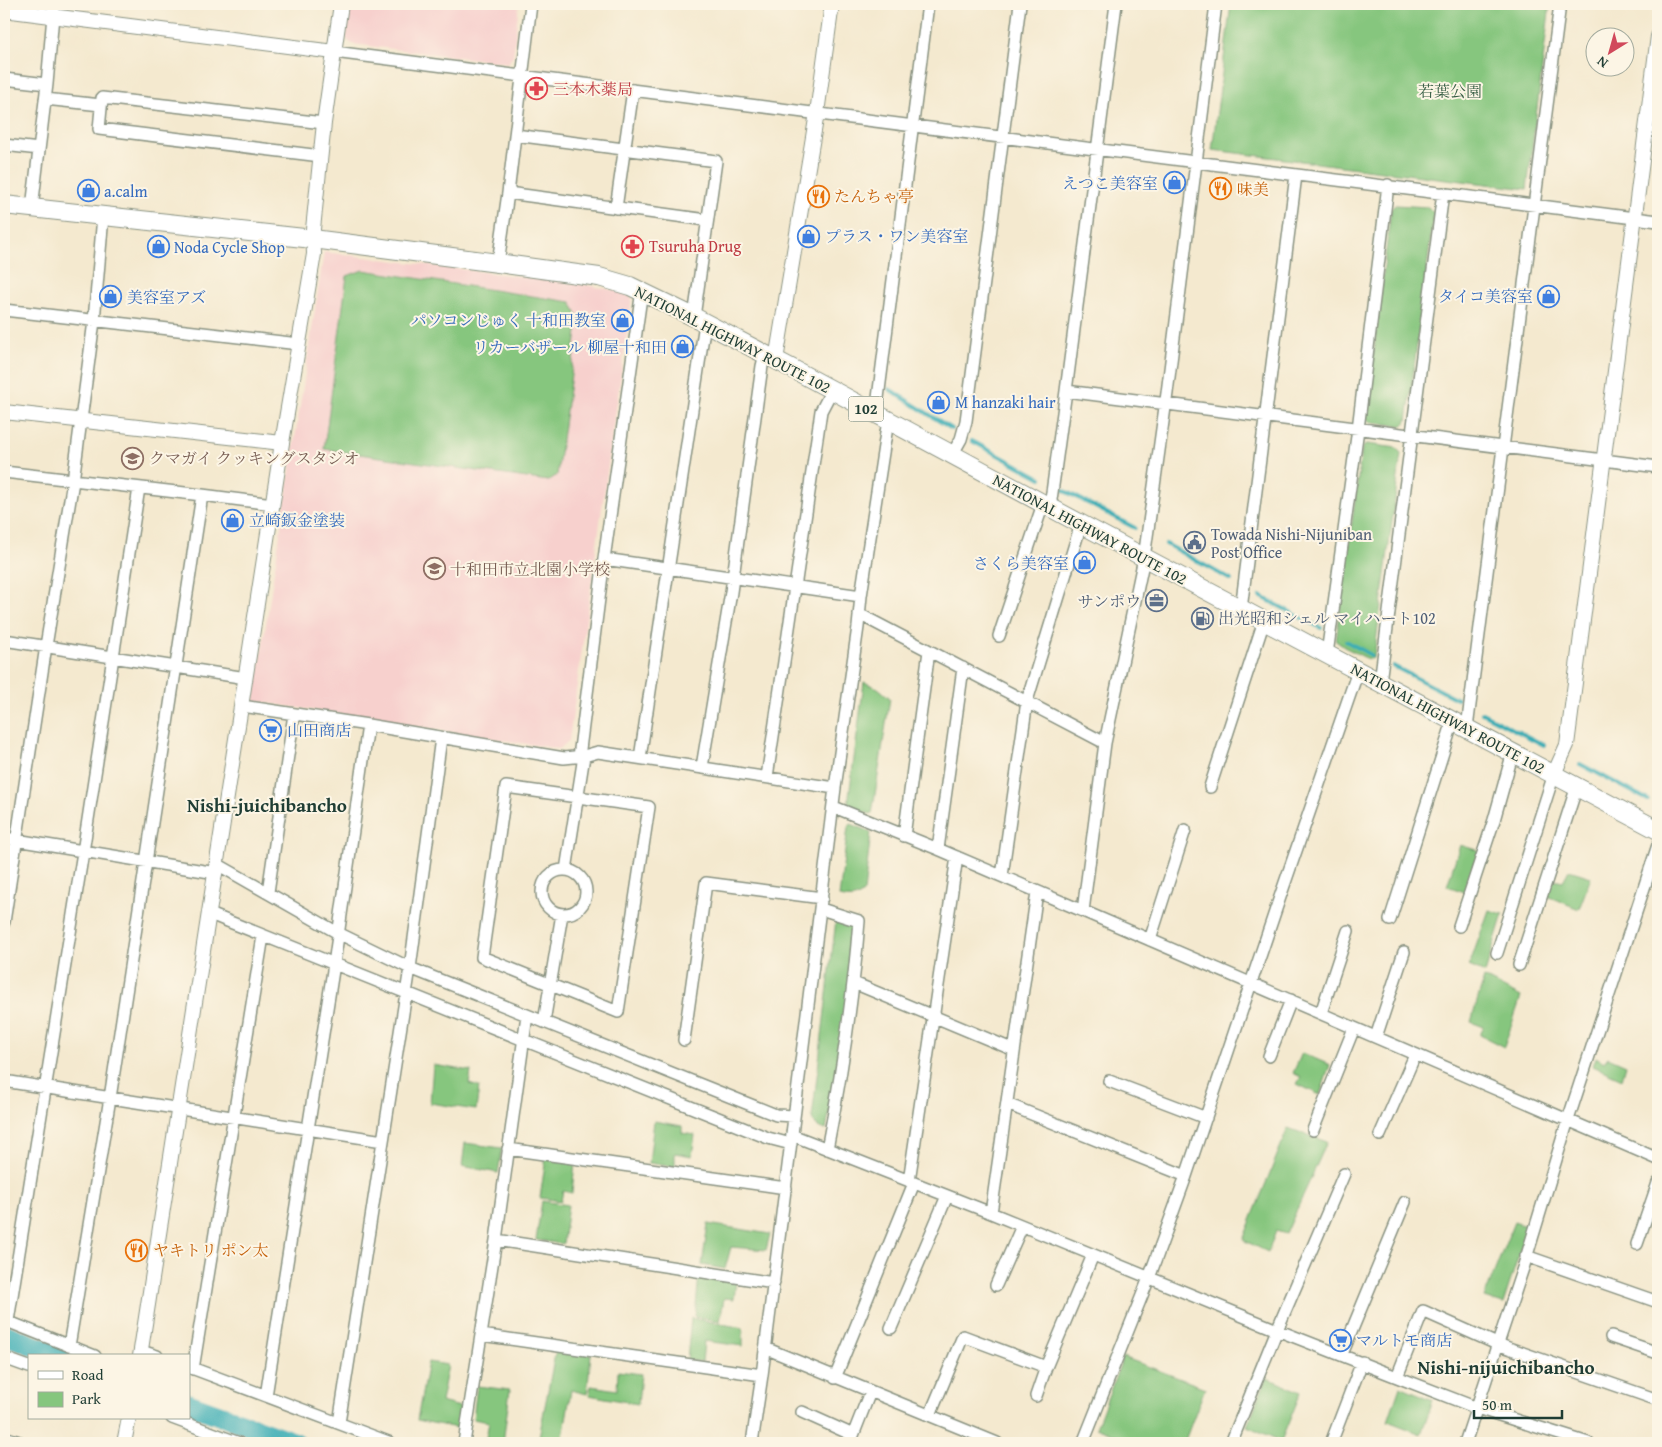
<svg xmlns="http://www.w3.org/2000/svg" width="1662" height="1447" viewBox="0 0 1662 1447" font-family="'Gentium Book Plus','Noto Serif JP',serif">
<rect width="100%" height="100%" fill="#fcf5e5"/>
<filter id="ink" filterUnits="userSpaceOnUse"><feTurbulence type="fractalNoise" baseFrequency=".02" numOctaves="2"/><feDisplacementMap in="SourceGraphic" scale="10" xChannelSelector="R" yChannelSelector="G"/><feConvolveMatrix kernelMatrix="1 2 1 2 8 2 1 2 1" color-interpolation-filters="sRGB"/></filter>
<filter id="wash" filterUnits="userSpaceOnUse"><feTurbulence type="fractalNoise" baseFrequency=".0096" numOctaves="4" result="noise"/><feDisplacementMap in="SourceGraphic" scale="20" xChannelSelector="R" yChannelSelector="G"/><feGaussianBlur stdDeviation="1.12" result="paint"/><feColorMatrix in="noise" values="0 0 0 0 0 0 0 0 0 0 0 0 0 0 0 0 0 1.4 0 .05"/><feComposite in="paint" operator="in"/></filter>
<g filter="url(#wash)">
<rect width="100%" height="100%" fill="#f4e9cf"/>
<path fill="#f7d0cd" d="M 351,4 L 519,4 L 513,56 L 508,63 L 352,44 L 346,39 Z
M 324,252 L 587,285 L 617,291 L 632,297 L 569,741 L 559,749 L 254,701 Z"/>
<path fill="#86c67e" stroke="#528259" d="M 1231,4 L 1550,4 L 1527,189 L 1212,150 Z
M 1395,205 L 1428,207 L 1434,213 L 1407,421 L 1402,426 L 1370,422 L 1366,418 L 1391,209 Z
M 363,270 L 571,302 L 579,318 L 557,475 L 548,481 L 324,449 L 347,276 Z
M 1367,444 L 1397,448 L 1401,454 L 1374,657 L 1368,659 L 1344,647 L 1336,641 L 1362,448 Z
M 864,682 L 878,688 L 890,698 L 872,814 C 863,812 855,811 848,804 Z
M 851,824 L 871,832 L 864,892 C 856,900 850,899 839,897 L 848,827 Z
M 1460,845 L 1479,851 L 1465,892 L 1447,886 Z
M 1569,870 L 1591,877 L 1579,909 L 1547,896 L 1553,879 L 1563,881 Z
M 1489,910 L 1503,914 L 1485,973 L 1469,966 Z
M 838,919 L 844,920 L 853,927 L 849,1004 L 826,1130 C 818,1128 815,1126 812,1118 L 836,920 Z
M 1484,978 L 1521,997 L 1504,1047 L 1480,1035 L 1484,1027 L 1471,1022 Z
M 1302,1053 L 1330,1065 L 1320,1095 L 1297,1084 L 1301,1077 L 1293,1073 Z
M 1596,1057 L 1604,1062 L 1608,1057 L 1626,1065 L 1622,1079 L 1593,1066 Z
M 433,1065 L 471,1071 L 469,1084 L 479,1087 L 476,1110 L 430,1103 Z
M 654,1121 L 682,1126 L 682,1133 L 695,1135 L 692,1156 L 675,1153 L 675,1167 L 649,1163 Z
M 1288,1128 L 1327,1142 L 1286,1234 L 1276,1231 L 1268,1252 L 1243,1240 Z
M 465,1143 L 502,1148 L 498,1173 L 462,1166 Z
M 546,1157 L 575,1162 L 572,1193 L 563,1191 L 561,1201 L 540,1198 Z
M 542,1201 L 568,1205 L 563,1244 L 536,1240 Z
M 1514,1222 L 1528,1227 L 1503,1304 L 1484,1298 Z
M 708,1224 L 770,1234 L 766,1250 L 731,1247 L 725,1269 L 702,1265 Z
M 699,1275 L 736,1281 L 734,1299 L 724,1298 L 720,1321 L 695,1317 Z
M 691,1318 L 743,1328 L 743,1346 L 704,1341 L 702,1362 L 687,1360 Z
M 556,1349 L 591,1354 L 587,1394 L 571,1390 L 562,1443 L 539,1437 Z
M 1123,1357 L 1205,1388 L 1184,1443 L 1135,1443 L 1096,1428 Z
M 428,1362 L 448,1365 L 441,1402 L 464,1408 L 462,1429 L 417,1420 Z
M 618,1371 L 641,1374 L 638,1404 L 589,1395 L 591,1386 L 617,1390 Z
M 1267,1378 L 1301,1392 L 1281,1441 L 1247,1426 Z
M 477,1386 L 510,1390 L 503,1443 L 485,1443 L 489,1422 L 473,1419 Z
M 1400,1386 L 1433,1400 L 1421,1434 L 1388,1421 Z"/>
<g fill="none" stroke-linecap="round" stroke-linejoin="round">
<path stroke="#3badb5" stroke-width="4" d="M 889,389 L 952,429
M 972,441 L 1041,478
M 1063,490 L 1135,528
M 1166,544 L 1231,580
M 1260,596 L 1321,628
M 1346,641 L 1371,655
M 1393,666 L 1457,699
M 1482,713 L 1544,745
M 1580,764 L 1648,800"/>
<path stroke="#3badb5" stroke-width="21" d="M 4,1334 L 60,1356
M 189,1404 L 296,1443"/>
</g>
</g>
<g filter="url(#ink)">
<g fill="none" stroke-linecap="round" stroke-linejoin="round">
<defs>
<path id="minor" d="M 334,52 L 1658,221
M 4,79 L 47,84
M 45,99 L 101,105
M 515,135 L 716,161 L 694,317
M 4,145 L 39,149
M 321,156 L 99,129 L 102,98 L 324,123
M 508,193 L 707,220
M 32,208 L 47,84 L 54,4
M 616,208 L 633,90
M 498,263 L 508,193 L 531,4
M 4,310 L 299,344
M 1066,391 L 1658,467
M 876,414 L 928,4
M 952,455 L 961,439 L 966,421 L 1020,4
M 4,472 L 202,495
M 1050,507 L 1066,391 L 1116,4
M 604,559 L 861,596
M 1241,609 L 1296,175
M 859,614 L 1105,743
M 999,636 L 1043,504
M 4,640 L 246,678
M 1327,654 L 1358,429 L 1388,185
M 1380,682 L 1443,193
M 242,706 L 368,725 L 564,758 L 584,756 L 598,752 L 835,788
M 1467,728 L 1560,4
M 579,757 L 604,559 L 642,290
M 640,758 L 705,323
M 702,767 L 731,592 L 762,366 L 765,354
M 767,777 L 821,411 L 832,390
M 506,787 L 649,807 L 618,1012 L 482,957 Z
M 1210,787 L 1264,621
M 834,807 L 938,849 L 1083,911 L 1658,1159
M 904,836 L 929,651
M 4,838 L 216,873
M 938,849 L 963,668
M 217,864 L 338,933 L 410,968 L 776,1115 L 794,1116
M 566,870 L 584,756
M542 892a22 22 0 1 1 44 0a22 22 0 1 1-44 0Z
M 1002,876 L 1027,701 L 1081,524
M 268,892 L 294,714
M 821,909 L 859,921 C 853,998 842,1073 827,1149
M 1083,911 L 1105,743 L 1144,558 L 1167,393 L 1216,4
M 210,914 L 768,1138 L 791,1144
M 1390,920 L 1453,721
M 4,922 L 46,646 L 73,481 L 94,321 L 103,216
M 1459,926 L 1494,820 L 1513,752
M 1150,940 L 1185,830
M 1497,953 L 1554,774
M 1519,965 L 1577,786
M 854,983 L 1014,1050
M 1321,1013 L 1348,931
M 544,1022 L 562,914
M 1376,1037 L 1404,952
M 684,1040 L 706,883 L 822,898
M 1269,1056 L 1291,1000
M 4,1081 L 383,1141
M 1109,1081 L 1206,1118
M 1007,1104 L 1186,1176
M 1313,1130 L 1354,1028
M 792,1135 L 991,1213 L 1277,1330 L 1397,1377 L 1477,1408 L 1588,1443
M 1380,1135 L 1415,1055
M 508,1149 L 786,1188
M 909,1181 L 957,857
M 991,1213 L 1037,892
M 496,1240 L 774,1283
M 1637,1244 L 1658,1183
M 1526,1256 L 1658,1302
M 996,1285 L 1022,1226
M 4,1320 L 95,1356
M 8,1321 L 83,852 L 139,488
M 891,1328 L 947,1196
M 481,1335 L 762,1375
M 1611,1337 L 1658,1353
M 69,1346 L 110,1098 L 202,495 L 273,504
M 765,1348 L 997,1443
M 141,1351 L 157,1356
M 1342,1354 L 1405,1202
M 4,1358 L 29,1367
M 189,1367 L 391,1443
M 193,1369 L 263,936
M 1397,1377 L 1423,1311 L 1497,1344 L 1658,1400
M 835,1378 L 914,1183
M 266,1396 L 334,964 L 368,725
M 1036,1396 L 1046,1367
M 802,1412 L 853,1435
M 930,1415 L 963,1336 L 1046,1367 L 1093,1255
M 172,1418 L 239,1443
M 339,1423 L 410,968 L 441,738
M 4,1437 L 22,1443
M 464,1443 L 496,1240 L 527,1015
M 752,1443 L 762,1375 L 835,788 L 858,627 L 861,596 L 888,420
M 850,1443 L 870,1392
M 1083,1443 L 1149,1278 L 1186,1176 L 1279,900 L 1358,671
M 1231,1443 L 1277,1330 L 1344,1174
M 1331,1443 L 1362,1362
M 1465,1443 L 1524,1265 L 1568,1120 L 1658,845"/>
<path id="tertiary" d="M 4,10 L 334,52
M 776,360 L 817,113 L 832,4
M 4,412 L 282,443
M 1554,774 L 1567,745 L 1658,36
M 140,1356 L 282,443 L 314,254 L 313,229 L 324,123 L 341,4
M 124,1443 L 129,1418"/>
<path id="trunk" d="M 4,205 L 313,239 L 498,263 L 599,277 L 630,286 L 694,317 L 793,369 L 1081,524 L 1658,830"/>
</defs>
<use href="#minor" stroke="#8a9382" stroke-width="14"/>
<use href="#tertiary" stroke="#8a9382" stroke-width="16"/>
<use href="#trunk" stroke="#8a9382" stroke-width="20"/>
<use href="#minor" stroke="#fff" stroke-width="11"/>
<use href="#tertiary" stroke="#fff" stroke-width="14"/>
<use href="#trunk" stroke="#fff" stroke-width="18"/>
</g>
</g>
<defs>
<symbol id="pharmacy-ring" viewBox="-11 -11 22 22"><circle r="9.5" fill="#fcf5e5" stroke="#e0444e" stroke-width="1.5"/><path d="M-2-6h4v4h4v4h-4v4h-4v-4h-4v-4h4Z" fill="#e0444e"/></symbol>
<symbol id="shop-ring" viewBox="-11 -11 22 22"><circle r="9.5" fill="#fcf5e5" stroke="#3f7fe0" stroke-width="1.5"/><path d="M-5-2.5h2.3a2.7 3.5 0 0 1 5.4 0H5L5.5 6h-11ZM-1.5-2.5h3a1.5 2.3 0 0 0-3 0Z" fill="#3f7fe0"/></symbol>
<symbol id="restaurant-ring" viewBox="-11 -11 22 22"><circle r="9.5" fill="#fcf5e5" stroke="#e8710a" stroke-width="1.5"/><path d="M-5-6h1v4h1v-4h1v4h1v-4h1v5L-1.5 .5V6h-2V.5L-5-1ZM5-6V6H3V1.5H1.5Q1.5-4 5-6Z" fill="#e8710a"/></symbol>
<symbol id="school-ring" viewBox="-11 -11 22 22"><circle r="9.5" fill="#fcf5e5" stroke="#8d6e63" stroke-width="1.5"/><path d="M0-5L7-2L0 1L-7-2ZM-4 1L0 2.5L4 1V4Q0 6-4 4Z" fill="#8d6e63"/></symbol>
<symbol id="civic-ring" viewBox="-11 -11 22 22"><circle r="9.5" fill="#fcf5e5" stroke="#5c6f8a" stroke-width="1.5"/><path d="M-.6-6.5H3V-4.5H.6V-3L4-1V1h2V6H-6V1h2V-1L-.6-3ZM-1.2 2.5V6h2.4V2.5Z" fill="#5c6f8a"/></symbol>
<symbol id="office-ring" viewBox="-11 -11 22 22"><circle r="9.5" fill="#fcf5e5" stroke="#5c6f8a" stroke-width="1.5"/><path d="M-6-3h4V-5.5h4V-3h4V5H-6ZM-1-4.5V-3h2v-1.5ZM-6 0V1H6V0Z" fill="#5c6f8a"/></symbol>
<symbol id="fuel-ring" viewBox="-11 -11 22 22"><circle r="9.5" fill="#fcf5e5" stroke="#5c6f8a" stroke-width="1.5"/><path d="M-5.5-6h7V0h2V4h1.3V-2.5L3-4.5l.8-.8L6-3V5H2.5V1h-1V6h-7ZM-4.2-4.7v3.2H.2V-4.7Z" fill="#5c6f8a"/></symbol>
<symbol id="supermarket-ring" viewBox="-11 -11 22 22"><circle r="9.5" fill="#fcf5e5" stroke="#3f7fe0" stroke-width="1.5"/><path d="M-6-5.5h2.5l.6 2H6L4.5 2H-2.5L-4.4-4H-6ZM-1.5 3.2a1.3 1.3 0 1 0 .1 0ZM3 3.2a1.3 1.3 0 1 0 .1 0Z" fill="#3f7fe0"/></symbol>
</defs>
<g fill-rule="evenodd">
<use href="#pharmacy-ring" x="524" y="76" width="25" height="25"/>
<use href="#shop-ring" x="1162" y="170" width="25" height="25"/>
<use href="#restaurant-ring" x="1208" y="176" width="25" height="25"/>
<use href="#shop-ring" x="76" y="178" width="25" height="25"/>
<use href="#restaurant-ring" x="806" y="184" width="25" height="25"/>
<use href="#shop-ring" x="796" y="224" width="25" height="25"/>
<use href="#pharmacy-ring" x="620" y="234" width="25" height="25"/>
<use href="#shop-ring" x="146" y="234" width="25" height="25"/>
<use href="#shop-ring" x="1536" y="284" width="25" height="25"/>
<use href="#shop-ring" x="98" y="284" width="25" height="25"/>
<use href="#shop-ring" x="610" y="308" width="25" height="25"/>
<use href="#shop-ring" x="670" y="334" width="25" height="25"/>
<use href="#shop-ring" x="926" y="390" width="25" height="25"/>
<use href="#school-ring" x="120" y="446" width="25" height="25"/>
<use href="#shop-ring" x="220" y="508" width="25" height="25"/>
<use href="#civic-ring" x="1182" y="530" width="25" height="25"/>
<use href="#shop-ring" x="1072" y="550" width="25" height="25"/>
<use href="#school-ring" x="422" y="556" width="25" height="25"/>
<use href="#office-ring" x="1144" y="588" width="25" height="25"/>
<use href="#fuel-ring" x="1190" y="606" width="25" height="25"/>
<use href="#supermarket-ring" x="258" y="718" width="25" height="25"/>
<use href="#restaurant-ring" x="124" y="1238" width="25" height="25"/>
<use href="#supermarket-ring" x="1328" y="1328" width="25" height="25"/>
</g>
<g text-anchor="middle" stroke-width="4" stroke-linejoin="round" paint-order="stroke">
<rect fill="#fcf5e5" stroke="#617469" stroke-width="1" x="848.5" y="396.5" width="35" height="25" rx="4"/>
<g font-size="15" font-weight="bold" fill="#1f3d34">
<text x="866" y="414">102</text>
</g>
<g font-size="16" fill="#be3a42" stroke="#fcf5e5" text-anchor="start">
<text x="553" y="95">三本木薬局</text>
<text x="649" y="252">Tsuruha Drug</text>
</g>
<g font-size="16" fill="#395f46" stroke="#fcf5e5">
<text x="1450" y="97">若葉公園</text>
</g>
<g font-size="16" fill="#366cbe" stroke="#fcf5e5" text-anchor="start">
<text x="1158" y="189" text-anchor="end">えつこ美容室</text>
<text x="104" y="197">a.calm</text>
<text x="825" y="242">プラス・ワン美容室</text>
<text x="174" y="253">Noda Cycle Shop</text>
<text x="1533" y="302" text-anchor="end">タイコ美容室</text>
<text x="127" y="303">美容室アズ</text>
<text x="606" y="326" text-anchor="end">パソコンじゅく 十和田教室</text>
<text x="667" y="353" text-anchor="end">リカーバザール 柳屋十和田</text>
<text x="955" y="408">M hanzaki hair</text>
<text x="249" y="526">立崎鈑金塗装</text>
<text x="1069" y="569" text-anchor="end">さくら美容室</text>
<text x="287" y="736">山田商店</text>
<text x="1356" y="1346">マルトモ商店</text>
</g>
<g font-size="16" fill="#c56008" stroke="#fcf5e5" text-anchor="start">
<text x="1237" y="195">味美</text>
<text x="834" y="202">たんちゃ亭</text>
<text x="153" y="1256">ヤキトリ ポン太</text>
</g>
<g font-size="16" fill="#1f3d34" stroke="#fcf5e5">
<text transform="translate(733 339) rotate(27)" y="6">NATIONAL HIGHWAY ROUTE 102</text>
<text transform="translate(1090 529) rotate(28)" y="6">NATIONAL HIGHWAY ROUTE 102</text>
<text transform="translate(1448 718) rotate(28)" y="6">NATIONAL HIGHWAY ROUTE 102</text>
</g>
<g font-size="16" fill="#785e54" stroke="#fcf5e5" text-anchor="start">
<text x="149" y="464">クマガイ クッキングスタジオ</text>
<text x="450" y="575">十和田市立北園小学校</text>
</g>
<g font-size="16" fill="#4e5e75" stroke="#fcf5e5" text-anchor="start">
<text x="1211" y="540">Towada Nishi-Nijuniban<tspan x="1211" dy="18">Post Office</tspan></text>
<text x="1141" y="607" text-anchor="end">サンポウ</text>
<text x="1218" y="624">出光昭和シェル マイハート102</text>
</g>
<g font-size="19" font-weight="bold" fill="#1f3d34" stroke="#fcf5e5">
<text x="267" y="812">Nishi-juichibancho</text>
<text x="1506" y="1374">Nishi-nijuichibancho</text>
</g>
</g>
<rect width="1662" height="1447" fill="none" stroke="#fcf5e5" stroke-width="20"/>
<rect x="28" y="1354" width="162" height="65" fill="#fcf5e5" stroke="#a4ab9e"/>
<rect x="38" y="1371" width="25" height="8" fill="#ffffff" stroke="#a4ab9e"/>
<text x="72" y="1380" font-size="15" fill="#1f3d34">Road</text>
<rect x="38" y="1392" width="25" height="15" fill="#86c67e" stroke="#a4ab9e"/>
<text x="72" y="1404" font-size="15" fill="#1f3d34">Park</text>
<g transform="translate(1610 52) rotate(217)"><circle r="24" fill="#fcf5e5" stroke="#a4ab9e"/>
<path d="M0-4L9 19L0 12L-9 19Z" fill="#d1495b"/>
<text y="-8" font-size="14" font-weight="bold" text-anchor="middle" fill="#1f3d34">N</text>
</g>
<path d="M1474 1410v8h88v-8" fill="none" stroke="#1f3d34" stroke-width="2.5"/>
<text x="1482" y="1410" font-size="15" fill="#1f3d34" stroke="#fcf5e5" stroke-width="4" paint-order="stroke">50 m</text>
</svg>
